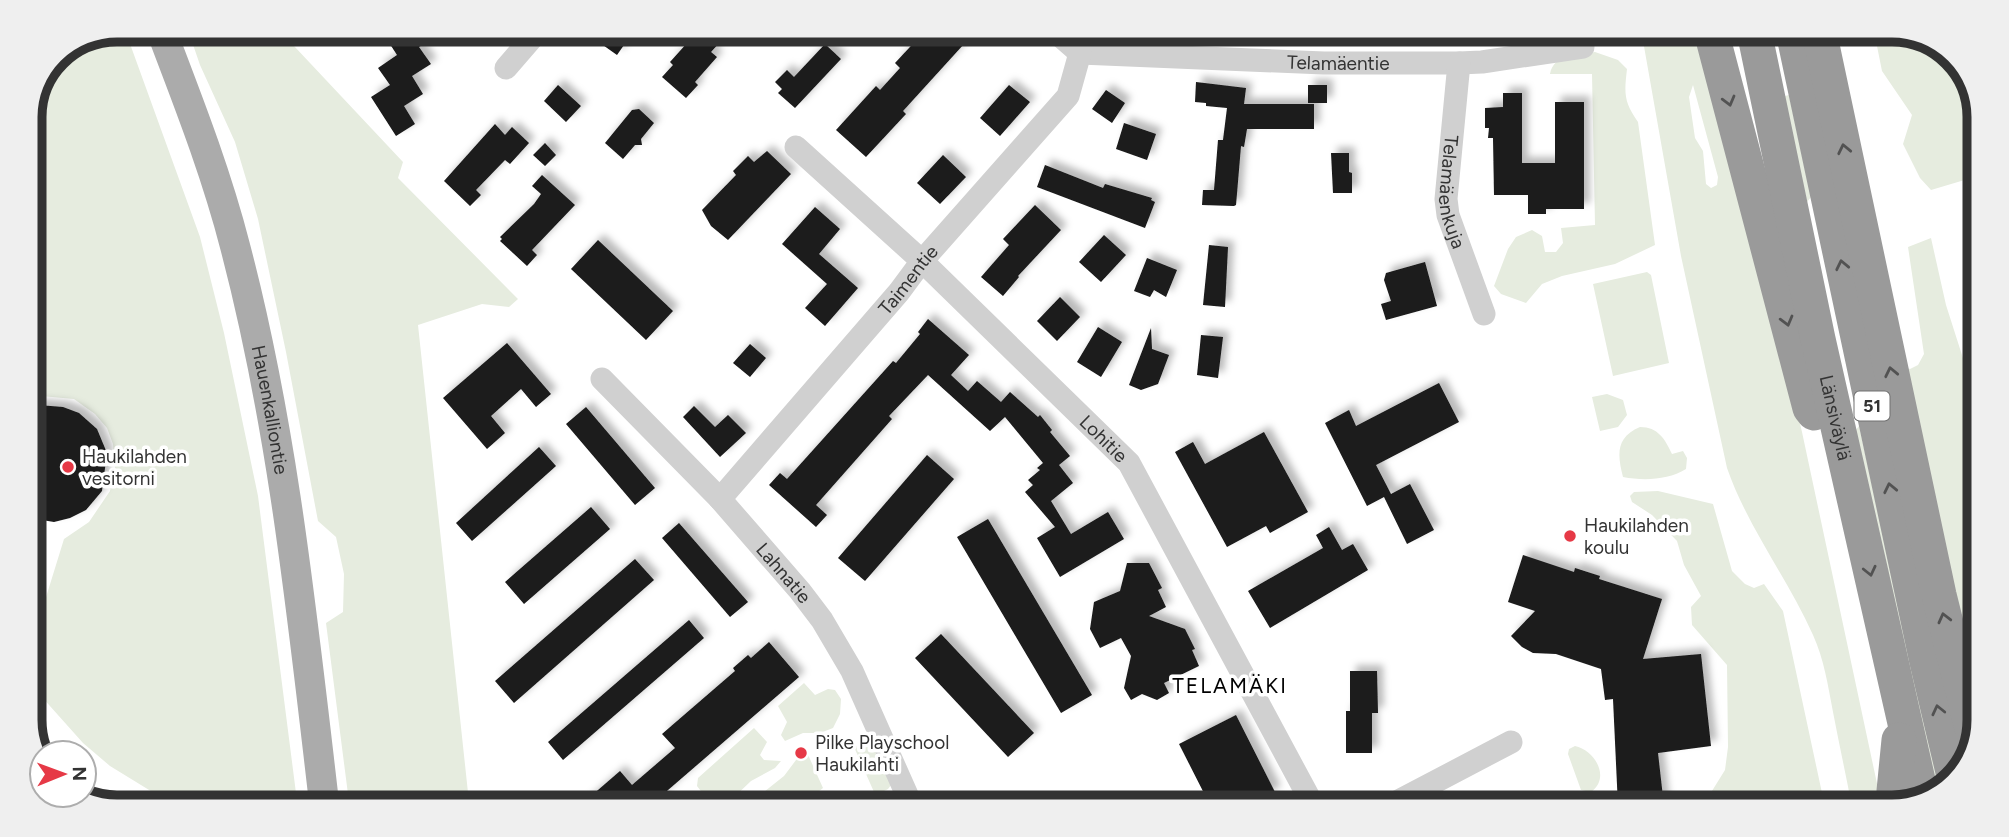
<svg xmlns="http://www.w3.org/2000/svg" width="2009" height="837" viewBox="0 0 2009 837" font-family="Figtree,sans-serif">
<defs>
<filter id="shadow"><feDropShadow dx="6" dy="-6" stdDeviation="3.5" flood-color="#0004"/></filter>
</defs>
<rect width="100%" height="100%" fill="#fff"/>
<path fill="#e6ecdf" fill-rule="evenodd" d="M 117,30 L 125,30 L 200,237 L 224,333 L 258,496 L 297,801 L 176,801 L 154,793 L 110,766 L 83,743 L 41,696 L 30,676 L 30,624 L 43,607 L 64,539 L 89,522 L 110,491 L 115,468 L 113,444 L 107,428 L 95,414 L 74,399 L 30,395 L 30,112 L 56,55 Z
M 188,30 L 279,30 L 403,162 L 398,178 L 518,299 L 509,307 L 482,304 L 418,325 L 469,802 L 349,802 L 326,623 L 343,612 L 344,574 L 336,537 L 318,521 L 286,352 L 258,219 L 235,142 L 200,65 Z
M 1151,33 L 1199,34 L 1197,42 L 1150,38 Z
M 1642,35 L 1699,35 L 1768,289 L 1802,432 L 1882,807 L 1852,807 C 1846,775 1839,744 1833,712 C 1828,686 1824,659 1813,635 C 1787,577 1748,528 1727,468 L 1681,256 ZM 1693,85 L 1718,177 L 1717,185 L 1711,188 L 1706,184 L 1703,151 L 1695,138 L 1689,97 Z
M 1875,36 L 1925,36 L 1961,64 L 1979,111 L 1978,176 L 1931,190 L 1920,178 L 1903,144 L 1912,115 L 1882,71 Z
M 1595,52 L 1618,60 L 1627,69 C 1624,94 1624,102 1638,122 L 1655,245 L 1615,264 L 1562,276 L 1542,284 L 1526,303 L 1501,294 L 1494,286 L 1508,249 L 1516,237 L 1532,230 L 1542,236 L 1545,252 L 1556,252 L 1563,243 L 1561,228 L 1595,225 L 1592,74 L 1550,74 C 1554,53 1577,55 1595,52 Z
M 1789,95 L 1811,197 L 1807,202 L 1784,102 L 1785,96 Z
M 1931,238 L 1946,305 L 1976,399 L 1973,697 L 1904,367 L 1910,369 L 1918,365 L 1924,354 L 1908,247 Z
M 1647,272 L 1651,275 L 1669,363 L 1613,376 L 1593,284 Z
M 1607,394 L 1623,400 L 1627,415 L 1618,427 L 1600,431 L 1592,397 Z
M 1859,426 L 1940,792 L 1936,794 L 1855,431 Z
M 1640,427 C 1658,427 1665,439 1672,454 L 1683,451 L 1687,458 L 1686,469 C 1668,480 1644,481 1623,477 C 1617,454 1616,437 1640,427 Z
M 1658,491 L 1713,504 L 1732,571 L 1745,584 L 1754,588 L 1764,584 L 1783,611 L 1825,807 L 1702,807 L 1725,770 L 1728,747 L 1727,665 L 1692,625 L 1691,607 L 1701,596 L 1684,565 L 1677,541 L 1652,515 L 1632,502 L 1630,496 L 1634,492 Z
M 804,683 L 815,695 L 828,689 L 835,690 L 841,699 L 840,714 L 833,728 L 820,733 L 803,733 L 785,741 L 781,735 L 787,722 L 778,706 Z
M 754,728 L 767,742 L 760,755 L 764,760 L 781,761 L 775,768 L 751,781 L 728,803 L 710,803 L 697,786 L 698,778 Z
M 868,740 L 871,740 L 891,785 L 888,789 L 864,801 L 863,798 L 874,792 L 854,747 Z
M 1575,746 C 1595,750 1611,778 1591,792 L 1581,790 L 1568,754 L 1569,749 Z
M 805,748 L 823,788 L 804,803 L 750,803 L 784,776 Z"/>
<path fill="#1a1a1a" filter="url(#shadow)" d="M 396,31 L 443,31 L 419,47 L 431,64 L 412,76 L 423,94 L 404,106 L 415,124 L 396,136 L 371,97 L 390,85 L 378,68 L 397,55 L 386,38 Z
M 583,31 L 610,32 L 633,32 L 617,55 Z
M 697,32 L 729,32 L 711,52 L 717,57 L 695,82 L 698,85 L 686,98 L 662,77 L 673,65 L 670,62 Z
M 923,33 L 974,33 L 903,111 L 906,114 L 866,157 L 836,130 L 876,86 L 880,90 L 900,68 L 895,63 Z
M 825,44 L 841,59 L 795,108 L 778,93 L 782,89 L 775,82 L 787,70 L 794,77 Z
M 1196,82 L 1246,88 L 1244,104 L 1314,104 L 1314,129 L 1247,129 L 1244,147 L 1241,146 L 1236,205 L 1234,206 L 1202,205 L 1203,190 L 1214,190 L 1218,140 L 1223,140 L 1227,108 L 1206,106 L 1206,103 L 1195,102 Z
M 558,85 L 581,106 L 566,122 L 544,101 Z
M 1009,85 L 1030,102 L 1000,136 L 980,118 Z
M 1308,85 L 1327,85 L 1327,103 L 1308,103 Z
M 1106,90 L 1125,103 L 1112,123 L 1092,109 Z
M 1503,93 L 1522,93 L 1522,163 L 1555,163 L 1555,102 L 1584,102 L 1584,209 L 1546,209 L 1546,214 L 1528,214 L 1528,195 L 1494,195 L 1493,138 L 1488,138 L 1489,128 L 1485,128 L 1485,108 L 1503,107 Z
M 639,109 L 654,123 L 641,139 L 642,145 L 635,145 L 623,159 L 605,143 L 632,110 Z
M 1124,123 L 1156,134 L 1147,160 L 1116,149 Z
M 495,124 L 505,135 L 512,127 L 529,143 L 510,164 L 505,160 L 476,190 L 481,195 L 470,206 L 444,181 Z
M 545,143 L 556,155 L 545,166 L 533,155 Z
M 767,151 L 791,174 L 728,240 L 711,226 L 702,210 L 736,175 L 733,171 L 748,156 L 754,162 Z
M 1331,153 L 1349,153 L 1349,172 L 1352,173 L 1352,193 L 1333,193 Z
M 943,155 L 966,177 L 940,204 L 917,183 Z
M 1045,165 L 1103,188 L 1105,184 L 1152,198 L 1151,200 L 1155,202 L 1145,228 L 1037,187 Z
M 542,175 L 575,205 L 532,250 L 537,255 L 527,266 L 500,241 L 502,239 L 500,237 L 534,204 L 541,194 L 532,186 Z
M 1035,205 L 1061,230 L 1018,276 L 1019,277 L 1003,296 L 981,277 L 1009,245 L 1003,239 Z
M 815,207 L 840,229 L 819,254 L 858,288 L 825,326 L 805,308 L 827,284 L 782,244 Z
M 1104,235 L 1126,255 L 1101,282 L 1079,262 Z
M 598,240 L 673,311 L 646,340 L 571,269 Z
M 1209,245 L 1228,247 L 1225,307 L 1203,305 Z
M 1147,258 L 1177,270 L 1166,297 L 1154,290 L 1150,297 L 1134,291 Z
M 1425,262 L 1437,306 L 1386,320 L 1381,304 L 1391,301 L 1384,280 L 1386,273 Z
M 1060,297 L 1080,317 L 1057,341 L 1037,321 Z
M 928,319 L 969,355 L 951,375 L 968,391 L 977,381 L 1001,402 L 1010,392 L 1038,417 L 1040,415 L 1052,430 L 1050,432 L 1070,456 L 1059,465 L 1073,483 L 1051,501 L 1071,534 L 1108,512 L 1124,539 L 1060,577 L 1037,538 L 1055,527 L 1025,492 L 1033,485 L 1028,480 L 1040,470 L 1037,468 L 1043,463 L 1005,417 L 990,431 L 928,375 L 889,416 L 892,419 L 816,505 L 827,515 L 816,527 L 769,485 L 780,473 L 787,479 L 893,361 L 896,363 L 920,334 L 918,332 Z
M 1098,327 L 1122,342 L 1101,377 L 1077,362 Z
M 1151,328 L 1152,349 L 1169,355 L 1158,384 L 1141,390 L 1129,385 Z
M 1201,335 L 1223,337 L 1218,378 L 1197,375 Z
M 507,343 L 551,394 L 536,407 L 521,389 L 491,416 L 505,433 L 487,449 L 443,398 Z
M 750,344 L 766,358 L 750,377 L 733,363 Z
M 1439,383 L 1459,422 L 1376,465 L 1391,494 L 1410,484 L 1434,530 L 1407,544 L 1384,497 L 1367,506 L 1325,423 L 1349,410 L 1356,426 Z
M 38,405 L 63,407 L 79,413 L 97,429 L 107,453 L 102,491 L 86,510 L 70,518 L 54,522 L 30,518 L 30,409 Z
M 694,406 L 715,427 L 728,415 L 746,433 L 720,457 L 683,417 Z
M 586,407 L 655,488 L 635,505 L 566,424 Z
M 1264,432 L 1308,512 L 1270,533 L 1266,526 L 1227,547 L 1175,452 L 1193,442 L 1205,464 Z
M 539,447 L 556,466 L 472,541 L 456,523 Z
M 927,455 L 954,479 L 865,581 L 838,558 Z
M 591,507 L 610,529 L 524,604 L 505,582 Z
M 988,519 L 1092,695 L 1061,713 L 957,537 Z
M 679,523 L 748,602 L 730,617 L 662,538 Z
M 1329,527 L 1342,550 L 1353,544 L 1368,570 L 1270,628 L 1248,591 L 1323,548 L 1316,535 Z
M 1523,555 L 1574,572 L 1575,568 L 1600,576 L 1599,579 L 1662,599 L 1643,659 L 1701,654 L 1711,746 L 1658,753 L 1664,806 L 1618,806 L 1613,699 L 1605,700 L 1601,669 L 1556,654 L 1533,653 L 1522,647 L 1511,636 L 1535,611 L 1508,602 Z
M 635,559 L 654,580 L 514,703 L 495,681 Z
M 1127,563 L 1149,563 L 1162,588 L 1158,590 L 1166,607 L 1149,616 L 1185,629 L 1195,649 L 1192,650 L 1199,666 L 1164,683 L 1169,693 L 1157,700 L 1142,694 L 1131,700 L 1124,688 L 1131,656 L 1121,638 L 1100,648 L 1090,629 L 1094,602 L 1120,591 Z
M 689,620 L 704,638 L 563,760 L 548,742 Z
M 941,634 L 1034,733 L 1008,757 L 915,658 Z
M 769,642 L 799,677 L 653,803 L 583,803 L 620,771 L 632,785 L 675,748 L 662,734 L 735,671 L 733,668 L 748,655 L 751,658 Z
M 1350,671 L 1377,671 L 1378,713 L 1372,713 L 1372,753 L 1346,753 L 1346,711 L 1350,711 Z
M 1236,715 L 1275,792 L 1249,805 L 1210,805 L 1179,744 Z"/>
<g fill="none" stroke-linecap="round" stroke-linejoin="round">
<g stroke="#d0d0d0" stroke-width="23">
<path id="s1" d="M 1057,33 L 1080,53 L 1324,63 L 1459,63 L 1482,62 L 1583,47"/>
<path id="s2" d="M 1459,63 L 1446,199 L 1448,215 L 1484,314"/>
<path d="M 506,68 L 538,31"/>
<path id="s3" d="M 796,147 L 922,261 L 1129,463 L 1313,805"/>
<path id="s4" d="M 602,379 L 720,499 L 800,591 L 822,620 L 852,671 L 911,804"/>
<path id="s5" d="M 720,499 L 899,292 L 922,261 L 1068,96 L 1080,53"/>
<path d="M 1391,805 L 1511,742"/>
</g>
<path stroke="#ababab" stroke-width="30" id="s6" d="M 161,30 C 188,101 216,172 235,246 C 283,428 302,615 324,802"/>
<g stroke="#9a9a9a" stroke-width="35">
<path d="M 1712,35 L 1810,408 L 1814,413"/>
<path id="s7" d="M 1755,36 L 1818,339 L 1922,798"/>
<path d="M 1794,36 L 1927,662 L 1954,776"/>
<path d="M 1820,36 L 1939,595 L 1973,732"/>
<path d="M 1897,806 L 1894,791 L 1899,740"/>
</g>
</g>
<defs><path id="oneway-chevron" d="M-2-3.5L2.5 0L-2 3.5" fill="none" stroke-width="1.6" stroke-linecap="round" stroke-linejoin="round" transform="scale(1.75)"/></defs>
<g stroke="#525252">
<use href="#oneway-chevron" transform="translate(1729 101) rotate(75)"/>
<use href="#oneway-chevron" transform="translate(1844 149) rotate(-102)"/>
<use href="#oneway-chevron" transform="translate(1842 265) rotate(-102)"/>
<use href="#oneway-chevron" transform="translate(1787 321) rotate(75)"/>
<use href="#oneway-chevron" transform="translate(1891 372) rotate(-102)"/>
<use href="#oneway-chevron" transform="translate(1890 488) rotate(-102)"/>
<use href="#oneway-chevron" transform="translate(1870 571) rotate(77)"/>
<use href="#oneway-chevron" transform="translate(1944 618) rotate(-104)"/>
<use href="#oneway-chevron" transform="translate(1938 710) rotate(-103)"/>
</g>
<g fill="#e63946" stroke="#fff" stroke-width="2.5">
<circle cx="68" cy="467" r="7"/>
<circle cx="1570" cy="536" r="7"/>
<circle cx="801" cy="753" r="7"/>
</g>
<g text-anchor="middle" stroke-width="7" stroke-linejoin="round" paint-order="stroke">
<rect fill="#fff" stroke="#707070" stroke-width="2" x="1854.5" y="391.5" width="35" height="29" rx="5"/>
<g font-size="18" font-weight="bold" fill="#333">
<text x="1872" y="412">51</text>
</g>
<g font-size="19" fill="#333" stroke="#fff">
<text dy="7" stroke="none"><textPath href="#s1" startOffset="289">Telamäentie</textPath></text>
<text dy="7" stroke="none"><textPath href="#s2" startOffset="130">Telamäenkuja</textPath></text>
<text dy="7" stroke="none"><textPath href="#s5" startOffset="289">Taimentie</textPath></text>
<text dy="7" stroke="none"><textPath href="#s6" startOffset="396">Hauenkalliontie</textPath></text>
<text dy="7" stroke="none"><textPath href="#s7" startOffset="390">Länsiväylä</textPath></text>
<text dy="7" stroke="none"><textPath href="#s3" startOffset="424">Lohitie</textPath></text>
<text dy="7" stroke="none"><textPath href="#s4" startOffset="266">Lahnatie</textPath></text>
</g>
<g font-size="19" fill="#333" stroke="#fff" text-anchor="start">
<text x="82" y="463">Haukilahden<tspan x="82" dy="22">vesitorni</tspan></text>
<text x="1584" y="532">Haukilahden<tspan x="1584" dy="22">koulu</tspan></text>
<text x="815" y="749">Pilke Playschool<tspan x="815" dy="22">Haukilahti</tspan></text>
</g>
<g font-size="21" letter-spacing="2" fill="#000" stroke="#fff">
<text x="1230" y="693">TELAMÄKI</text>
</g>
</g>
<path d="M0 0H2009V837H0ZM117 42H1892A75 75 0 0 1 1967 117V720A75 75 0 0 1 1892 795H117A75 75 0 0 1 42 720V117A75 75 0 0 1 117 42Z" fill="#efefef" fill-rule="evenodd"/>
<path fill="none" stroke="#333" stroke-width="9" d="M117 42H1892A75 75 0 0 1 1967 117V720A75 75 0 0 1 1892 795H117A75 75 0 0 1 42 720V117A75 75 0 0 1 117 42Z"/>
<g transform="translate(63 774) rotate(89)"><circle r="33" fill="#ffffff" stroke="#adadad" stroke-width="2"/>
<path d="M0-5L12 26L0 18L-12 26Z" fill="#e63946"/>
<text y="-10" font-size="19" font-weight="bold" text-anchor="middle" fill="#333333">N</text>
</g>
</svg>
